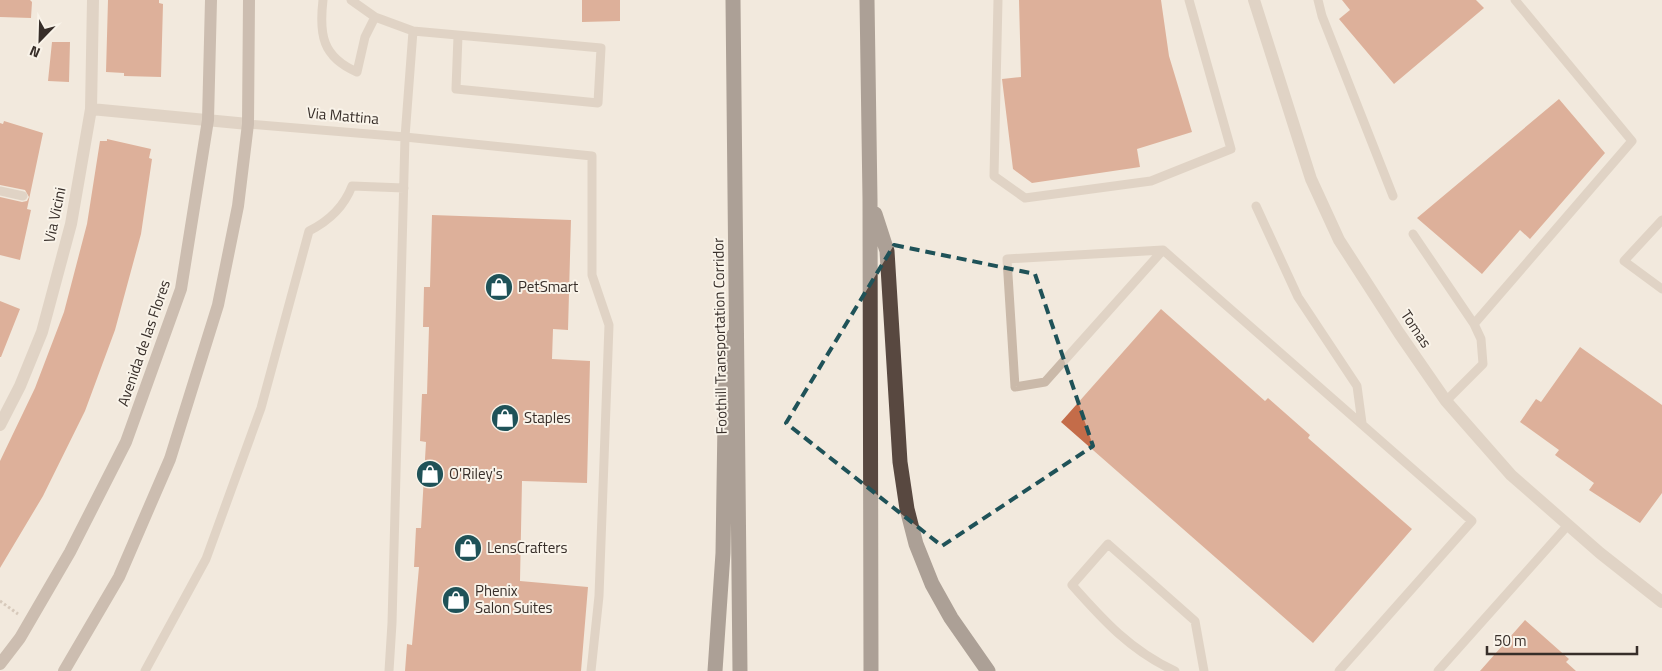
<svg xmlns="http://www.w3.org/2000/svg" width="1662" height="671" viewBox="0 0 1662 671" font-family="'Titillium Web',sans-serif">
<rect width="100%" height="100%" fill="#f2e9dd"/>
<path fill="#c46c49" d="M 0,0 L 30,0 L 32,2 L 31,18 L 0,17 Z
M 108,0 L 159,0 L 159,3 L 163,4 L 161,77 L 124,76 L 124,73 L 106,72 Z
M 582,0 L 620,0 L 620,21 L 582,22 Z
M 1019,0 L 1161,0 L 1169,56 L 1192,132 L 1137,149 L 1140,167 L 1032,183 L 1013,169 L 1002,79 L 1021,77 Z
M 1342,0 L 1476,0 L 1484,8 L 1394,84 L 1339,19 L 1350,10 Z
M 52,42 L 70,42 L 69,82 L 48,81 Z
M 1559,99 L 1605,153 L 1530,239 L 1520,230 L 1482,274 L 1417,218 Z
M 4,121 L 43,133 L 27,209 L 31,210 L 20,260 L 0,255 L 0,197 L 22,202 L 27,201 L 29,197 L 25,190 L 0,185 L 0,123 L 3,124 Z
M 107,139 L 151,149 L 149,158 L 152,159 L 141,234 L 115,330 L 85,411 L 43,496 L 0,568 L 0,461 L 35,388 L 64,312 L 87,224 L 100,141 L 107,141 Z
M 432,215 L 571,220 L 568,330 L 553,329 L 552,359 L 590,361 L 587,483 L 522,481 L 520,581 L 588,587 L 581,671 L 405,671 L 407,644 L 412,645 L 419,567 L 414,567 L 416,528 L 421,528 L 426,442 L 420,441 L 422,394 L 427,394 L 429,327 L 423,327 L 424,287 L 430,287 Z
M 0,301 L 20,309 L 1,357 L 0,357 Z
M 1161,309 L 1265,401 L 1268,398 L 1310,435 L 1308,438 L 1412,529 L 1313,643 L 1061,422 Z
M 1580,347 L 1662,405 L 1662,493 L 1640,523 L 1589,490 L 1594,483 L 1555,455 L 1559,450 L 1520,422 L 1536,399 L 1541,402 Z
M 1525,620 L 1569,659 L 1566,662 L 1576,671 L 1480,671 Z"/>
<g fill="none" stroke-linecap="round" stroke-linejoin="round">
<path stroke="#b6a393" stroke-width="3" stroke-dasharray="2.5 2.5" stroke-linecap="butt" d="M 0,601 L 18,614"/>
<path stroke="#cab9a9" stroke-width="9" d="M 323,0 C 319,34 322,57 357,72 L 365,37 L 375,17
M 351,0 L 375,17 L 413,31 L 601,48 L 598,103 L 456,89 L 458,36
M 998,0 L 994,176 L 1025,198 L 1151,181 L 1231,149 L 1189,0
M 1318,0 L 1322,16 L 1393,196
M 248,124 L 405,137 L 592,156 L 592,275 L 609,325 L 599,596 L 591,671
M 0,191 L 23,196
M 1256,206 L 1298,297 L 1357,386 L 1362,423
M 1662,220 L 1624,261 L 1662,289
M 1413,234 L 1474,324 L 1481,339 L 1483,364 L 1446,401
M 1163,250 L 1045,382 L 1015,387 L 1007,259 L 1163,250 L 1472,521 L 1339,671
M 1474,324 L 1632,141 L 1515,0
M 145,671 L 206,559 L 261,408 L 309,231 C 329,221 344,207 352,186 L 404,188
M 389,671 L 392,623 L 405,137 L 413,31
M 1175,671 C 1131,651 1103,620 1072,585 L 1108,544 L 1195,621 L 1204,671
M 1438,671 L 1568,525"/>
<path stroke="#cab9a9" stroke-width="12" d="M 1254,0 L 1311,179 L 1339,240 L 1399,333 L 1446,401 L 1511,475 L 1600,553 L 1662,602
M 91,109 L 248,124
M 0,425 L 20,386 L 42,332 L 71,224 L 91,109 L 93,0"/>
<path stroke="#9d887a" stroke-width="12" d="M 0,664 L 20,638 L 70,552 L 126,442 L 181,289 L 208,120 L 211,0
M 64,671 L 119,577 L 170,459 L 218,305 L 238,206 L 248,124 L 249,0"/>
<path stroke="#584840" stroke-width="15" d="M 733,0 L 740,671
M 867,0 L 870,199 L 871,671
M 875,214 L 887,251 L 900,462 L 907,509 L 916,544 L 932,584 L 951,618 L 988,671
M 715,671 L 723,553 L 726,356 L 734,335"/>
</g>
<path d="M0 0H1662V671H0ZM 894,245 L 1035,274 L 1093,446 L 942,546 L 786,423 Z" fill="#f2e9dd" fill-opacity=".55" fill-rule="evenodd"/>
<path fill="none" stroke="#1f5258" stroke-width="4" stroke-dasharray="10 6" stroke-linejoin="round" d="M 894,245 L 1035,274 L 1093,446 L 942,546 L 786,423 Z"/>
<defs>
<symbol id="shop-disc" viewBox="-11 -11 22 22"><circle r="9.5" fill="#1f5258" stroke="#f9f3e9"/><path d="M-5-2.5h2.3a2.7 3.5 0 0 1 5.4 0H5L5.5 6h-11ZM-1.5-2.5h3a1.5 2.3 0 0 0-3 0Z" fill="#fff"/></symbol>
</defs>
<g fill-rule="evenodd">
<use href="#shop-disc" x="483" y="271" width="32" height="32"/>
<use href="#shop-disc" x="489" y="402" width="32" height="32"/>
<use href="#shop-disc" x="414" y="458" width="32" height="32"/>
<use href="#shop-disc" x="452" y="532" width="32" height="32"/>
<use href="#shop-disc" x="440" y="584" width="32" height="32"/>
</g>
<g text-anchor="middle" stroke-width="4" stroke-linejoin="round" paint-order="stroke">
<g font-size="15" fill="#372e29" stroke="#f9f3e9">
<text transform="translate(343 116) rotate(5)" y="5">Via Mattina</text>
<text transform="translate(55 215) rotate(-78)" y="5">Via Vicini</text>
<text transform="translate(1416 329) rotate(56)" y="5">Tomas</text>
<text transform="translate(720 336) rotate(-91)" y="5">Foothill Transportation Corridor</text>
<text transform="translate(144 343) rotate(-71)" y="5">Avenida de las Flores</text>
</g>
<g font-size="15" fill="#372e29" stroke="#f9f3e9" text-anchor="start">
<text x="518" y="292">PetSmart</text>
<text x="524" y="423">Staples</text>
<text x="449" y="479">O'Riley's</text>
<text x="487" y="553">LensCrafters</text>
<text x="475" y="596">Phenix<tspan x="475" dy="17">Salon Suites</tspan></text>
</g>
</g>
<g transform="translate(40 40) rotate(203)" stroke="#f9f3e9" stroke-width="4" paint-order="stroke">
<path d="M0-4L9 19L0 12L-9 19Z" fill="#372e29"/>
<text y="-8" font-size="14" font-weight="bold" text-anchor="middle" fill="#372e29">N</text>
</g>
<path d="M1487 646v8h150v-8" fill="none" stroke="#372e29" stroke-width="2.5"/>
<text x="1494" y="646" font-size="15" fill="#372e29" stroke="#f9f3e9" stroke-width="4" paint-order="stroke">50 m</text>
</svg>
